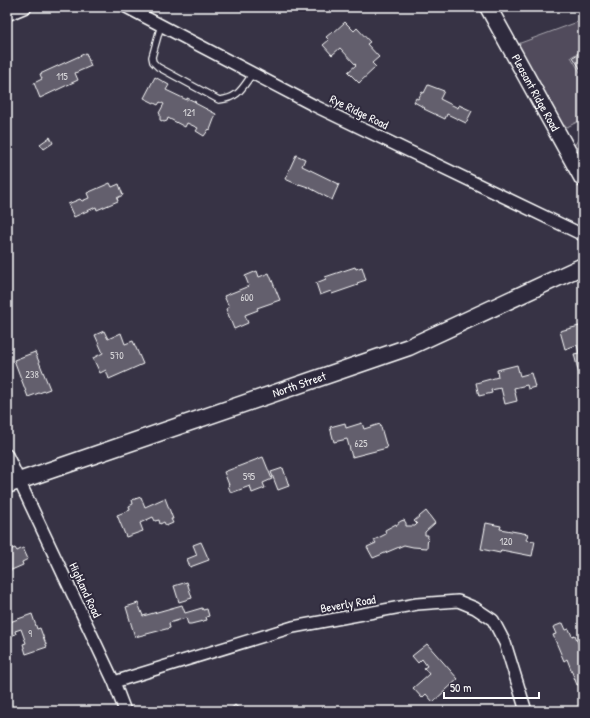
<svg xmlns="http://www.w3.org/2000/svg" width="590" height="718" viewBox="0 0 590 718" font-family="'Patrick Hand',sans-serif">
<rect width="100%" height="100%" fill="#373345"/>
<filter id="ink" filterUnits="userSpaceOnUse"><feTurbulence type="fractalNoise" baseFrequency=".025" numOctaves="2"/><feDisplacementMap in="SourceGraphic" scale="8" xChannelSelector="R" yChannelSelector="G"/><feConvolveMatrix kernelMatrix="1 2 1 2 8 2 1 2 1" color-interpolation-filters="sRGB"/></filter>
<g filter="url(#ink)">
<path fill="#514c5c" stroke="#a8a6ae" d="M 583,20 L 583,50 L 571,57 L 583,77 L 583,119 L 567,127 L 561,124 L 515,45 Z
M 583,136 L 583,164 L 576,153 L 574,146 L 580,137 Z"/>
<path fill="#635f6d" stroke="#fff" d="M 345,22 L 354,31 L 357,28 L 370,42 L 367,44 L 379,57 L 372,63 L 376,67 L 359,83 L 348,72 L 356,65 L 340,48 L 332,55 L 323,45 L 329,40 L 326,37 L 332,32 L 333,33 Z
M 583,51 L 583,73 L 573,57 Z
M 86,53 L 91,66 L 75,73 L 78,80 L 40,98 L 34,83 L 42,79 L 40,74 Z
M 155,77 L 169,85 L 166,90 L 187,100 L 187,98 L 196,102 L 195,103 L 216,114 L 210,130 L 209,129 L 204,136 L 196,131 L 198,128 L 187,123 L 185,127 L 168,118 L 167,121 L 164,122 L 160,120 L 160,114 L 159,113 L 164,104 L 160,102 L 158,105 L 144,98 Z
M 428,85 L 444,91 L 440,99 L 458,108 L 459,105 L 472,111 L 466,123 L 447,114 L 445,119 L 424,109 L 425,108 L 414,102 L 416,98 L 418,99 L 422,92 L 424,93 Z
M 50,137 L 53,143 L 44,149 L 40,144 Z
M 296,155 L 305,159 L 302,166 L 339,184 L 332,200 L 308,187 L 299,184 L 299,185 L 285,179 Z
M 110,183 L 112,187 L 119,184 L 123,195 L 117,198 L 118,201 L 97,210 L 96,207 L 74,217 L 68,204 L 80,199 L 82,201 L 89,198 L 87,193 Z
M 355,267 L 356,269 L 362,267 L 366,280 L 357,283 L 358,285 L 332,294 L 331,291 L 320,295 L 316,283 L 326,279 L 325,277 Z
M 257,271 L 259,277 L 269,273 L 280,300 L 257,308 L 258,310 L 245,315 L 248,323 L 234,329 L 226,309 L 229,307 L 224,296 L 249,286 L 245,276 Z
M 583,325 L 583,377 L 580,378 L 574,354 L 579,353 L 577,345 L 565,349 L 560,331 Z
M 104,331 L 108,339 L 121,333 L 125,344 L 133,341 L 143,364 L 109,379 L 106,370 L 100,373 L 93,358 L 103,353 L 95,335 Z
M 35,352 L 50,389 L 28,397 L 14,360 Z
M 517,365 L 520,376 L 531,373 L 535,387 L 528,389 L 527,385 L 514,388 L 517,401 L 505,404 L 501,388 L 491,390 L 492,393 L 479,396 L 476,383 L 498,377 L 497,370 Z
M 345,423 L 346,428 L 362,423 L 364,429 L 380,424 L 387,448 L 352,457 L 347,439 L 334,442 L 330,427 Z
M 263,457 L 272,479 L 263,483 L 265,488 L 252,493 L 250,486 L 231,493 L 228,486 L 229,485 L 224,472 Z
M 283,468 L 289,486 L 278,490 L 271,472 Z
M 141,497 L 145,507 L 165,498 L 173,519 L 171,519 L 173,523 L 166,526 L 164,522 L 160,524 L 159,520 L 155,521 L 153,517 L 140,523 L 143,531 L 126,537 L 117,515 L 130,510 L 129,506 L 133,504 L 132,500 Z
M 426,511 L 435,523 L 425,532 L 425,535 L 428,535 L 427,548 L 413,547 L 404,545 L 373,558 L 367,547 L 376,543 L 374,540 L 386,534 L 385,530 L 396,524 L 397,526 L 398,525 L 398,523 L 401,521 L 404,520 L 406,523 L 406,526 L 415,526 L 417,524 L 414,521 Z
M 486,523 L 501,526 L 500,529 L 528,534 L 526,540 L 535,541 L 532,556 L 501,550 L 500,553 L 481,549 Z
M 201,542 L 209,560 L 190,567 L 187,559 L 197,555 L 193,545 Z
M 15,548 L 17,551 L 23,548 L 28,559 L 22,562 L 23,565 L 7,572 L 7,551 Z
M 7,576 L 10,584 L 7,585 Z
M 187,582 L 192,598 L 179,602 L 174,586 Z
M 138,603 L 143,616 L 182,605 L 185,613 L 202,608 L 203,610 L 207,609 L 209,616 L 206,617 L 207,620 L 191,624 L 188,624 L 186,618 L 169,623 L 170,628 L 135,637 L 126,607 Z
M 32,614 L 37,629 L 40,628 L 47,647 L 26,654 L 23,644 L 26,643 L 21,629 L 15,631 L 16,634 L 7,637 L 7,623 Z
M 563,623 L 566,630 L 569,629 L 572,636 L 575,635 L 583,655 L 583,683 L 577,685 L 567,659 L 564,661 L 553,635 L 556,634 L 553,627 Z
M 427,644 L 458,679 L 433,702 L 426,694 L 422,698 L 413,688 L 429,674 L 424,668 L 427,666 L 422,659 L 418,663 L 412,656 Z
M 235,705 L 242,711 L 228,711 Z
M 341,707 L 345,711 L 337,711 L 337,710 Z
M 249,708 L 254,708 L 258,711 L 246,711 Z"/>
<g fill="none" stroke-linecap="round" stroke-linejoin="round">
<defs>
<path id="lane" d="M 161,25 L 152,57 L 153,62 L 158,67 L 219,100 C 239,98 242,88 253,73"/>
<path id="street" d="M 126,7 L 313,105 L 583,235
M 7,15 L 26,7
M 7,455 L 114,682 L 125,711
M 114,682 L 293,627 L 417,604 L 458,601 L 475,608 L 493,620 L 505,643 L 526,711"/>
<g id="secondary">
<path id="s1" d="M 488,7 L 583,179"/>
<path id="s2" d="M 7,485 L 409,347 L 583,266"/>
</g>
</defs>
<use href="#lane" stroke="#fff" stroke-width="8"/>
<use href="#street" stroke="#fff" stroke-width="14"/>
<use href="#secondary" stroke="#fff" stroke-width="19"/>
<use href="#lane" stroke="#2f2a3d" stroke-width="5.5"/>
<use href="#street" stroke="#2f2a3d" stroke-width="11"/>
<use href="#secondary" stroke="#2f2a3d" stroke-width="16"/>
</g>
</g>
<g text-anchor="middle" stroke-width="4" stroke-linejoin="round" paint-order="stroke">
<g font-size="10" fill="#d8d7da">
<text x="62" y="80">115</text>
<text x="189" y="116">121</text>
<text x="247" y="301">600</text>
<text x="117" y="359">570</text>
<text x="32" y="378">238</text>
<text x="361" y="447">625</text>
<text x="249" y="480">595</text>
<text x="506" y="545">120</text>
<text x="30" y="637">9</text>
</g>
<g font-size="12" fill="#fff" stroke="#2f2a3d">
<text dy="4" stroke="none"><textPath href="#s1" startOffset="98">Pleasant Ridge Road</textPath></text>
<text transform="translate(359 112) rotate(26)" y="4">Rye Ridge Road</text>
<text dy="4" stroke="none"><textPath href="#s2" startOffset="309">North Street</textPath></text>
<text transform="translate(85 590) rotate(65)" y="4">Highland Road</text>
<text transform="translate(348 604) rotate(-10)" y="4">Beverly Road</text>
</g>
</g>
<rect width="590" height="718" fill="none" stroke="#2f2a3d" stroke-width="24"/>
<rect x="12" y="12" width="566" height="694" fill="none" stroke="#fff" stroke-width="1.5" filter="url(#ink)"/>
<path d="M444 692v6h95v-6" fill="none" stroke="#ffffff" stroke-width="2"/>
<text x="450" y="692" font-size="12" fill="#ffffff" stroke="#2f2a3d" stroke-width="3" paint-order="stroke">50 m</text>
</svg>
